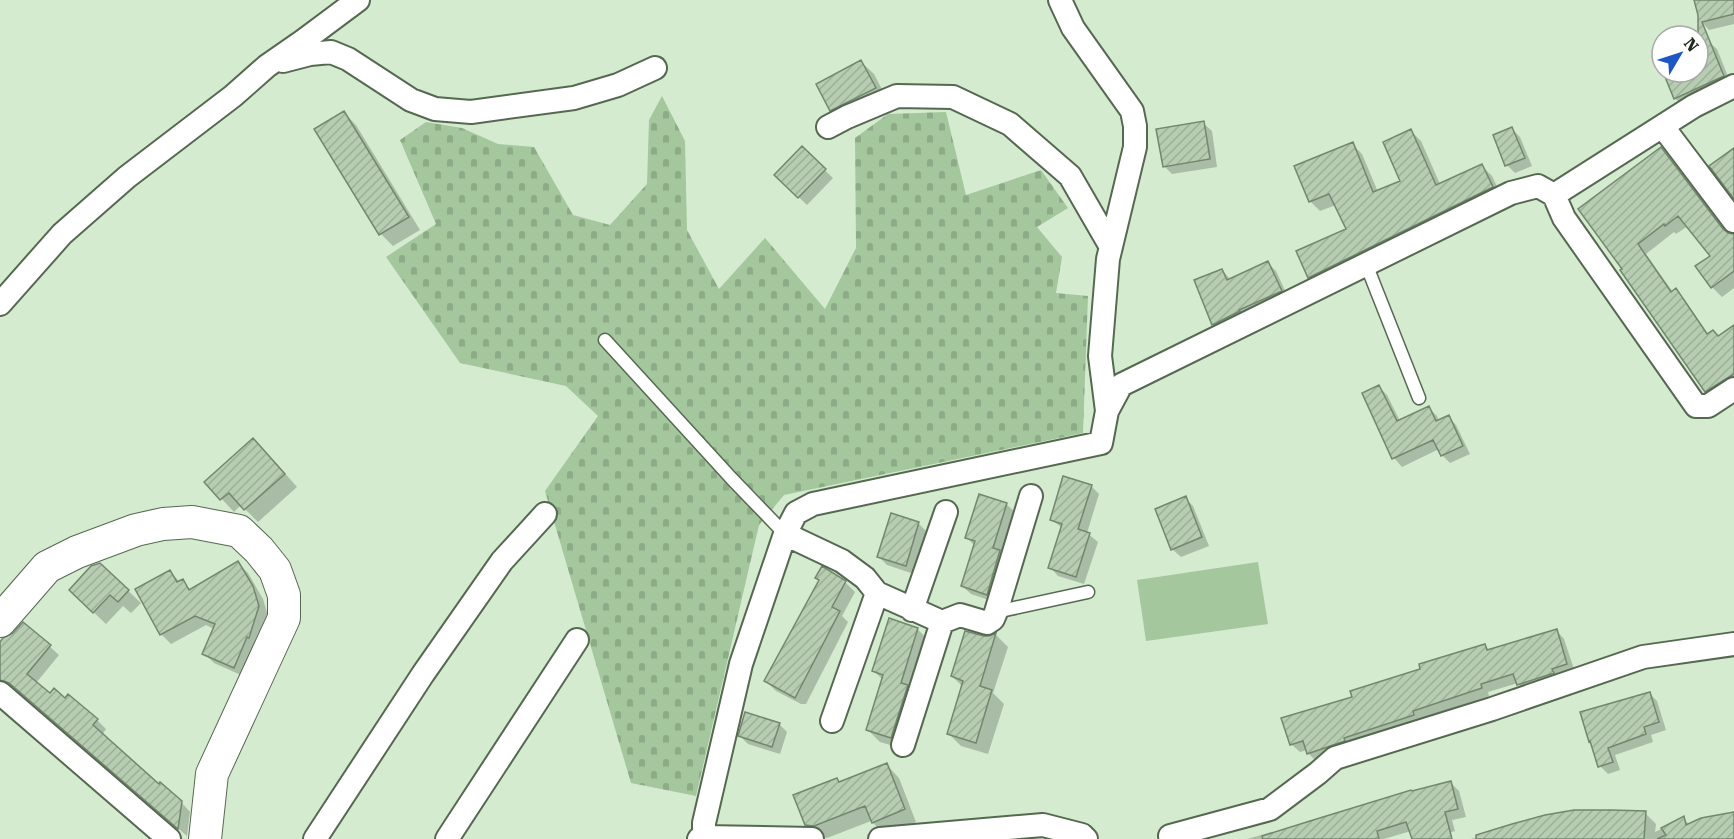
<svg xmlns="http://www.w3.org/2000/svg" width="1734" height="839" viewBox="0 0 1734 839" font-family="'Roboto Serif',serif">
<defs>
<pattern id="cemetery-stones" width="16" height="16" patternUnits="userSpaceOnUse" patternTransform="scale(1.5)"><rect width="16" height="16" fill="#a4c79d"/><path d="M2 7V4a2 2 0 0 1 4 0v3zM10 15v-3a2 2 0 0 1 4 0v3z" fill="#8dab87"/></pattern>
<pattern id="building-hatch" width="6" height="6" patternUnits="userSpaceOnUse" patternTransform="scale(1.5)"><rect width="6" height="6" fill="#b7cdb2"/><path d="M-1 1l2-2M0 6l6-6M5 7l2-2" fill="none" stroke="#9db099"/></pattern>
</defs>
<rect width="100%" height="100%" fill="#d4ebd0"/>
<path fill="url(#cemetery-stones)" d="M 662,96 L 685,141 L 687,230 L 719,289 L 765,238 L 825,309 L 856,248 L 855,138 L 888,114 L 946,112 L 966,195 L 1041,170 L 1068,208 L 1037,227 L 1062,257 L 1056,293 L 1088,296 L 1083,433 L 784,495 L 759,525 L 696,796 L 631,783 L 545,491 L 598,416 L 566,386 L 460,363 L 386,257 L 436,224 L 400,140 L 426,122 L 462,128 L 498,144 L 534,147 L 573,215 L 610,225 L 647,184 L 649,120 Z"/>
<path fill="#a4c79d" d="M 1258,562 L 1268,624 L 1146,641 L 1137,580 Z"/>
<path fill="#0003" d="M 1696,0 L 1734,0 L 1734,24 L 1709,30 L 1701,21 Z
M 1708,41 L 1717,49 L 1731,84 L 1683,106 L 1675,98 L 1665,72 L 1698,72 L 1698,45 Z
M 861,62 L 874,74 L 888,101 L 844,122 L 831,110 Z
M 344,113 L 356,125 L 420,230 L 393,246 L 381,234 L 316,130 Z
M 1203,123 L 1212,131 L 1217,167 L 1172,174 L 1164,166 Z
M 1512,129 L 1520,137 L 1532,166 L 1515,173 L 1507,165 Z
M 1411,131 L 1421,141 L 1440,184 L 1482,166 L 1492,176 L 1502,197 L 1319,287 L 1309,277 L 1348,229 L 1336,205 L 1320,211 L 1310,201 L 1352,144 L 1362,154 L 1378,192 L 1402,181 Z
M 802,148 L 833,178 L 807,205 L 776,175 Z
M 1661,149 L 1670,158 L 1728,234 L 1734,236 L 1734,288 L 1722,297 L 1712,287 L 1712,256 L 1688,226 L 1676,234 L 1674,232 L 1646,254 L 1673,292 L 1676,290 L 1685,300 L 1709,335 L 1719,338 L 1734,327 L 1734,389 L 1716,400 L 1706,391 L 1622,270 Z
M 1268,263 L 1276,271 L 1289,299 L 1222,332 L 1214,324 L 1222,270 L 1231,280 Z
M 1379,387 L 1387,395 L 1400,421 L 1429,408 L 1437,416 L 1439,421 L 1448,417 L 1456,425 L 1470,454 L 1450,463 L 1442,455 L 1439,449 L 1402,467 L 1394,458 L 1364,394 Z
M 266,452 L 297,487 L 258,522 L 241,505 L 234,512 L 206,482 Z
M 1091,486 L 1099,494 L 1087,533 L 1098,542 L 1084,584 L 1058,576 L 1050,567 L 1062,528 L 1051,519 Z
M 1185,498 L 1193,506 L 1209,546 L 1181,557 L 1172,549 Z
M 1006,504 L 1015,512 L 1002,554 L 1008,560 L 995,602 L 971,594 L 962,586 L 975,546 L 967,538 Z
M 918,523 L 927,532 L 914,574 L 887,565 L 879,557 Z
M 238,563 L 248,573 L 263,599 L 268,616 L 243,676 L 214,663 L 204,653 L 214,629 L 206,625 L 171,644 L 161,634 L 170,572 L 180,582 L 182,580 L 191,590 Z
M 100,564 L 141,603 L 131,613 L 123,606 L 106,624 L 83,602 Z
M 845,582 L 855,592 L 842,616 L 848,622 L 806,704 L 801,704 L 776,691 L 766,681 Z
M 917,629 L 930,641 L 904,749 L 880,742 L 867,729 L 883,680 L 874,671 Z
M 1556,630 L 1564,639 L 1575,672 L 1526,693 L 1518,683 L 1488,692 L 1489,696 L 1420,719 L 1421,723 L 1317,762 L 1309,754 L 1307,750 L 1300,752 L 1291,744 L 1354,698 L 1485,645 L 1490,651 Z
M 996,635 L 1008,647 L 993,693 L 1004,704 L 988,754 L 961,746 L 948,733 L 963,687 L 952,676 L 990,638 Z
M 0,644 L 49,646 L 59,655 L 36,683 L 50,696 L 65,700 L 97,720 L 106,729 L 102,735 L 159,786 L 181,802 L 190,812 L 187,836 L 20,692 L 14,689 L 7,689 L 0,683 Z
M 1649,693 L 1657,701 L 1666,730 L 1651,735 L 1653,742 L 1615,755 L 1620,770 L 1608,774 L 1600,766 L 1593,744 L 1590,741 Z
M 779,724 L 787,732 L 780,754 L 748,744 L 740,736 Z
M 887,765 L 899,778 L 916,822 L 885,834 L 871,821 L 827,838 L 819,837 L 806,825 L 840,783 Z
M 1451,783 L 1459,791 L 1466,817 L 1452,820 L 1455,831 L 1430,839 L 1417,839 L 1411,831 L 1384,839 L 1247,839 L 1272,832 L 1273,834 Z
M 1645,813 L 1656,824 L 1655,832 L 1683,818 L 1690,825 L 1734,813 L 1734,839 L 1471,839 L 1545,817 Z"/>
<path fill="url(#building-hatch)" stroke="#72876e" stroke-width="1.5" d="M 1694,0 L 1734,0 L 1734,14 L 1702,22 L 1724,76 L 1674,99 L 1663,72 L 1698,72 L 1698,15 Z
M 861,60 L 876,88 L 830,111 L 816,84 Z
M 344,111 L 409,217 L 379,235 L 314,129 Z
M 1204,121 L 1210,159 L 1163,167 L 1156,129 Z
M 1512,127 L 1525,158 L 1505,166 L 1493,135 Z
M 1411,129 L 1436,185 L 1482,164 L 1493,187 L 1308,278 L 1296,251 L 1346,229 L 1329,194 L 1309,202 L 1294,166 L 1353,142 L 1373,192 L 1400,181 L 1383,142 Z
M 802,146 L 826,169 L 798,198 L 774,175 Z
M 1661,147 L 1723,229 L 1728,233 L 1734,234 L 1734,271 L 1711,288 L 1695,266 L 1710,256 L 1678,216 L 1665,226 L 1664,224 L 1638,244 L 1671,292 L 1676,288 L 1707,334 L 1713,330 L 1718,336 L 1734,325 L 1734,374 L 1705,392 L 1620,270 L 1622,269 L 1578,209 Z
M 1734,148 L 1734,199 L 1709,166 Z
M 1268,261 L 1282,291 L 1239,310 L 1240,311 L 1212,325 L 1194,280 L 1222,269 L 1227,280 Z
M 1379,385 L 1397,421 L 1429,406 L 1436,421 L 1449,415 L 1463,446 L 1441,456 L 1433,440 L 1392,459 L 1362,393 Z
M 253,438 L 285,474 L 244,510 L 229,493 L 220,500 L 204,482 Z
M 1063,476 L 1092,485 L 1078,529 L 1090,533 L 1076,577 L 1048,568 L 1062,524 L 1050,520 Z
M 979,494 L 1007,503 L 993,548 L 1000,550 L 987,595 L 961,586 L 975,541 L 965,538 Z
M 1186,496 L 1202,537 L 1171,550 L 1155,509 Z
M 891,513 L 919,522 L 906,566 L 877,557 Z
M 238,561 L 253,586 L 259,606 L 249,638 L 247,637 L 234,668 L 202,654 L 215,624 L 195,616 L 160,635 L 135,589 L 170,570 L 177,582 L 183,579 L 189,590 Z
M 100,563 L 129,590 L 118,602 L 110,595 L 93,613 L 69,590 L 91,566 Z
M 822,566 L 846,581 L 832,607 L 840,611 L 795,698 L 764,681 L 819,580 L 815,578 Z
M 889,618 L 918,628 L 901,683 L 908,685 L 891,738 L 866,730 L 883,675 L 872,671 Z
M 23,622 L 51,645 L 27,674 L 50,693 L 54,688 L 65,698 L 68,694 L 98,719 L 93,725 L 159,784 L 160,782 L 182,801 L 178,829 L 9,683 L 0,680 L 0,642 L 3,638 L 13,633 Z
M 1557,629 L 1567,664 L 1552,669 L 1554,673 L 1517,685 L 1513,674 L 1481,684 L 1482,688 L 1413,711 L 1414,715 L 1344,738 L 1345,741 L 1307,754 L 1303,741 L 1290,745 L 1281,718 L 1352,697 L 1350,691 L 1420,669 L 1419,664 L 1485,644 L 1487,650 Z
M 965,631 L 984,636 L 989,636 L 996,633 L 980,686 L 992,690 L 976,743 L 947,734 L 963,681 L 951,676 Z
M 1650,692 L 1659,722 L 1644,727 L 1646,734 L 1608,748 L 1613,762 L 1598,767 L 1590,741 L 1589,742 L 1580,712 Z
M 745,712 L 780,723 L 772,747 L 738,736 Z
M 887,763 L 905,809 L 872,823 L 865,806 L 814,826 L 805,825 L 793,795 L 837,778 L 839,782 Z
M 1451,781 L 1458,809 L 1445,812 L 1452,839 L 1412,839 L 1406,822 L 1377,831 L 1379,839 L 1263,839 L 1262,836 L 1310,821 L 1411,790 L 1412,791 Z
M 1574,810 L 1611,810 L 1646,811 L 1644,839 L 1476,839 L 1476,835 L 1512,824 L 1545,815 Z
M 1734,812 L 1734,839 L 1657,839 L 1666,835 L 1661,828 L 1684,816 L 1686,825 L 1701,818 Z"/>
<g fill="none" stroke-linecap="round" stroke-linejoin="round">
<defs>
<path id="lane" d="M 1366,264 L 1419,398
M 605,340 L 732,479 L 785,534
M 996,612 L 1088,592"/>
<path id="street" d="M 1060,0 L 1073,28 L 1132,111 L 1135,126 L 1135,147 L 1108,259 L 1100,356 L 1107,411
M 283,61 L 310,54 L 331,52 L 348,59 L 411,100 L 435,109 L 471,112 L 574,98 L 618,85 L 655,68
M 828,127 L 847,117 L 897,96 L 953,97 L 1010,124 L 1070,176 L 1111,247
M 1663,127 L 1734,221
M 1554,195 L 1564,218 L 1696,406 L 1708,406 L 1734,389
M 0,304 L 62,234 L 127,177 L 233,96 L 267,66 L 303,41 L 358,0
M 785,534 L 842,561 L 865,578 L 877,593 L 942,622 L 960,615 L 987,623 L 993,619 L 996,612 L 1031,496
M 912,610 L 946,512
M 0,693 L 169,839
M 832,721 L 877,593
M 903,745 L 942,622
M 1170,836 L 1270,809 L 1318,773 L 1335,758 L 1492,709 L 1643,657 L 1734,644
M 315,839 L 423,674 L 502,561 L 545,514
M 447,839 L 577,640
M 699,839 L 704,837 L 812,839
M 704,839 L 704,823 L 741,664 L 785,534 L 796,513 L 813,504 L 1101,443 L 1107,411 L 1121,385 L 1511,193 L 1538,186 L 1554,195 L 1694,106 L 1734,86
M 880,839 L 1043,825 L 1082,835 L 1086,839"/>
<path id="secondary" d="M 0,621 L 47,567 L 77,552 L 136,530 L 163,524 L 192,522 L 239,531 L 259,550 L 275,570 L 284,595 L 284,618 L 212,774 L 205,839"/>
</defs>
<use href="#lane" stroke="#556951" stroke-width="15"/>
<use href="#street" stroke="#556951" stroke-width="26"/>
<use href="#secondary" stroke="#556951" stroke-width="34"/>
<use href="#lane" stroke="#fff" stroke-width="12"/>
<use href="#street" stroke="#fff" stroke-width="22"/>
<use href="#secondary" stroke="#fff" stroke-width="32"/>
</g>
<g transform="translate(1680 54) rotate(51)"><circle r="28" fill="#ffffff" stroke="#a6a9a5" stroke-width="1.5"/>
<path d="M0-4.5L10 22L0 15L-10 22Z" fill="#1e57c3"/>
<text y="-9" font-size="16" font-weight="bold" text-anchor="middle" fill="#20291e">N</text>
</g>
</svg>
